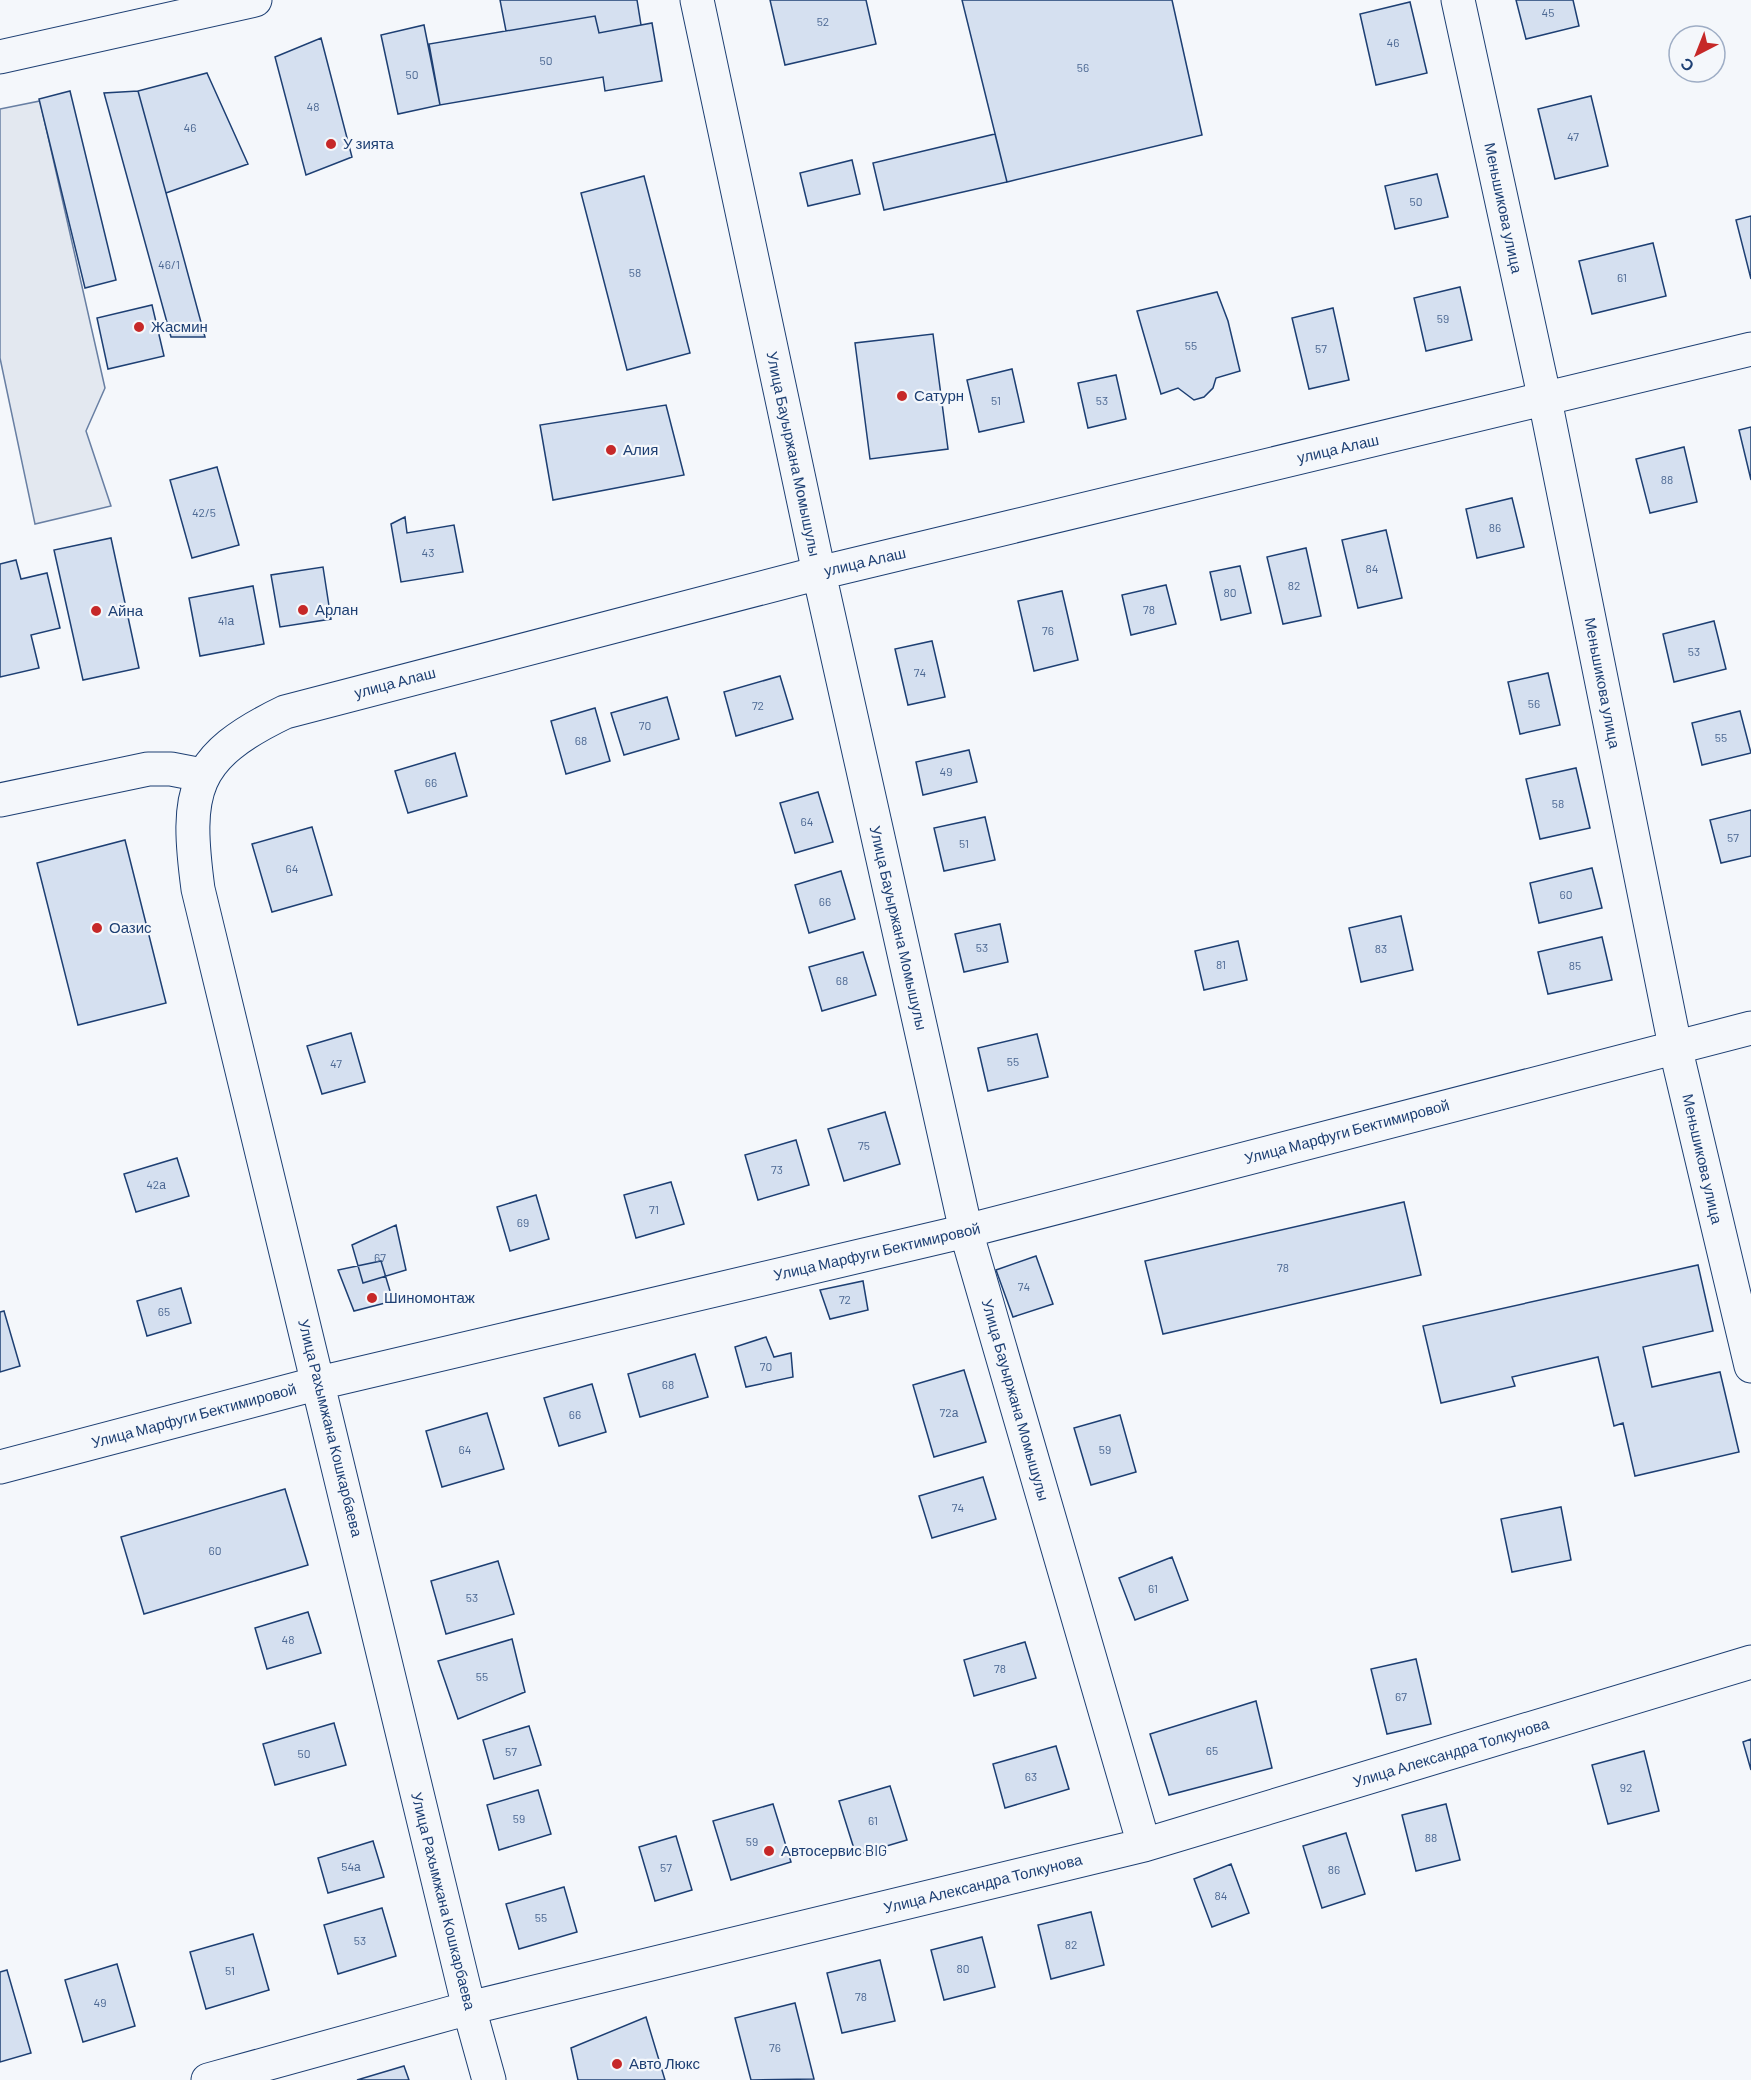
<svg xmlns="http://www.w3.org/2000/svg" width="1751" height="2080" viewBox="0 0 1751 2080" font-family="Barlow,sans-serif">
<rect width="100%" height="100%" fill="#f4f7fb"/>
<path fill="#e3e8f0" stroke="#687fa3" stroke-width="1.5" d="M 40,101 L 105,388 L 86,431 L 111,506 L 35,524 L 0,358 L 0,109 Z"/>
<path fill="#d5e0f0" stroke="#1d3f73" stroke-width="1.5" d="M 500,0 L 637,0 L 641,25 L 599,33 L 595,16 L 506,31 Z
M 770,0 L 866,0 L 876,44 L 785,65 Z
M 962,0 L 1172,0 L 1202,135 L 1007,182 Z
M 1516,0 L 1573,0 L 1579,26 L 1526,39 Z
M 1410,2 L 1427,73 L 1376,85 L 1360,14 Z
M 595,16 L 599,33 L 652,23 L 662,81 L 605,91 L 603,77 L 440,105 L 429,44 Z
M 424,25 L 440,105 L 398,114 L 381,35 Z
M 321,38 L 352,157 L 306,175 L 275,57 Z
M 207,73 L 248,164 L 166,193 L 138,91 Z
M 70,91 L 116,280 L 85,288 L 39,99 Z
M 138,91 L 166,193 L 205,337 L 171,337 L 104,93 Z
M 1591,96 L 1608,166 L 1555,179 L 1538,109 Z
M 995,134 L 1007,182 L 884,210 L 873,163 Z
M 852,160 L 860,194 L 808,206 L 800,173 Z
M 1437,174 L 1448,217 L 1395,229 L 1385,186 Z
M 644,176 L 690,353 L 627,370 L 581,193 Z
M 1751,216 L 1751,279 L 1736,220 Z
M 1653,243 L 1666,296 L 1592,314 L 1579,261 Z
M 1460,287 L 1472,340 L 1426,351 L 1414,298 Z
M 1217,292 L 1228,321 L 1240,371 L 1216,378 L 1213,388 L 1204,397 L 1194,400 L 1178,388 L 1161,394 L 1137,311 Z
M 152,305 L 164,356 L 108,369 L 97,318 Z
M 1333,308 L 1349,380 L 1309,389 L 1292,318 Z
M 933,334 L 948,449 L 870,459 L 855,343 Z
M 1012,369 L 1024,422 L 979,432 L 967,380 Z
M 1116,375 L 1126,419 L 1088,428 L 1078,383 Z
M 666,405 L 684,475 L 553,500 L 540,425 Z
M 1751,427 L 1751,480 L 1739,430 Z
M 1684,447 L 1697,502 L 1650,513 L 1636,459 Z
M 217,467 L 239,545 L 192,558 L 170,480 Z
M 1512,498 L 1524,547 L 1477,558 L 1466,509 Z
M 405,517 L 407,533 L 454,525 L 463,572 L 401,582 L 391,524 Z
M 1386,530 L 1402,598 L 1358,608 L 1342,540 Z
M 111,538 L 139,668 L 83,680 L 54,550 Z
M 1306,548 L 1321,616 L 1283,624 L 1267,557 Z
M 16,560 L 21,579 L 47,573 L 60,628 L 31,635 L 39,668 L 0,677 L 0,564 Z
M 1240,566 L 1251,613 L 1221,620 L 1210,572 Z
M 323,567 L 331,619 L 280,627 L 271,575 Z
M 1166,585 L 1176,624 L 1131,635 L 1122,595 Z
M 253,586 L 264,644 L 200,656 L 189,598 Z
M 1062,591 L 1078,660 L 1034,671 L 1018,601 Z
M 1714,621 L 1726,669 L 1674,682 L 1663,634 Z
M 932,641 L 945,697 L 908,705 L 895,649 Z
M 1548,673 L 1560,725 L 1520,734 L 1508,682 Z
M 780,676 L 793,719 L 736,736 L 724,692 Z
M 667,697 L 679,739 L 624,755 L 611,713 Z
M 595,708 L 610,761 L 566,774 L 551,721 Z
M 1740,711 L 1751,753 L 1702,765 L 1692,723 Z
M 969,750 L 977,782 L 923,795 L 916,762 Z
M 455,753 L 467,796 L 408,813 L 395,771 Z
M 1576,768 L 1590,828 L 1540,839 L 1526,779 Z
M 818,792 L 833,842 L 795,853 L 780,803 Z
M 1751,810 L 1751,856 L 1721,863 L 1710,820 Z
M 985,817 L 995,860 L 944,871 L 934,828 Z
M 312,827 L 332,895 L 272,912 L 252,844 Z
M 125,840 L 166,1003 L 78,1025 L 37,863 Z
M 1592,868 L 1602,908 L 1539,923 L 1530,883 Z
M 841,871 L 855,919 L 809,933 L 795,885 Z
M 1401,916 L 1413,970 L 1361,982 L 1349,928 Z
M 1000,924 L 1008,962 L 964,972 L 955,934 Z
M 1602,937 L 1612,980 L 1548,994 L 1538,952 Z
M 1238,941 L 1247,980 L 1204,990 L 1195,951 Z
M 863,952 L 876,995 L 822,1011 L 809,967 Z
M 351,1033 L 365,1082 L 322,1094 L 307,1046 Z
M 1037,1034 L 1048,1077 L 988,1091 L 978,1048 Z
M 885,1112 L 900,1164 L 844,1181 L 828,1129 Z
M 796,1140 L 809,1185 L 758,1200 L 745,1155 Z
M 177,1158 L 189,1196 L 136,1212 L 124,1174 Z
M 671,1182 L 684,1224 L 636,1238 L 624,1195 Z
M 536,1195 L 549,1239 L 510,1251 L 497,1207 Z
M 1404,1202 L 1421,1275 L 1163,1334 L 1145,1261 Z
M 396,1225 L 406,1270 L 363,1283 L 352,1245 Z
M 1036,1256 L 1053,1304 L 1013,1317 L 996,1270 Z
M 381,1261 L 393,1301 L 354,1311 L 338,1270 Z
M 1698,1265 L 1713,1331 L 1643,1347 L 1652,1387 L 1720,1372 L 1739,1452 L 1635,1476 L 1623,1423 L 1614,1426 L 1598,1357 L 1512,1377 L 1515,1386 L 1441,1403 L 1423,1326 Z
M 863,1281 L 868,1310 L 830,1319 L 820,1290 Z
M 181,1288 L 191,1323 L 147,1336 L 137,1301 Z
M 4,1311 L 20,1366 L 0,1372 L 0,1312 Z
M 766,1337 L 774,1357 L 791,1353 L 793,1377 L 746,1387 L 735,1347 Z
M 695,1354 L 708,1397 L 640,1417 L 628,1374 Z
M 964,1370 L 986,1442 L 934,1457 L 913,1385 Z
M 592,1384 L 606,1432 L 559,1446 L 544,1398 Z
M 487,1413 L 504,1469 L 442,1487 L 426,1431 Z
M 1120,1415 L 1136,1472 L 1091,1485 L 1074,1428 Z
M 983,1477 L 996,1519 L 932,1538 L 919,1496 Z
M 285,1489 L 308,1565 L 144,1614 L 121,1537 Z
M 1561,1507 L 1571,1560 L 1512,1572 L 1501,1519 Z
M 1172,1557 L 1188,1600 L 1135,1620 L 1119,1578 Z
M 498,1561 L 514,1614 L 446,1634 L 431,1581 Z
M 308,1612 L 321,1653 L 267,1669 L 255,1628 Z
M 512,1639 L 525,1692 L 458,1719 L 438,1661 Z
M 1025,1642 L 1036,1678 L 974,1696 L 964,1660 Z
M 1416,1659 L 1431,1724 L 1387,1734 L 1371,1669 Z
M 1256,1701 L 1272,1768 L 1169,1795 L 1150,1734 Z
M 334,1723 L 346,1765 L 275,1785 L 263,1744 Z
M 529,1726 L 541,1765 L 494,1779 L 483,1740 Z
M 1751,1739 L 1751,1770 L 1743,1742 Z
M 1056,1746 L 1069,1789 L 1005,1808 L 993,1764 Z
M 1644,1751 L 1659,1811 L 1608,1824 L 1592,1765 Z
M 890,1786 L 907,1840 L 856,1855 L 839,1801 Z
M 538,1790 L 551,1834 L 499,1850 L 487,1805 Z
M 773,1804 L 791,1862 L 731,1880 L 713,1821 Z
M 1446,1804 L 1460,1860 L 1416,1871 L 1402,1815 Z
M 1346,1833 L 1365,1894 L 1322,1908 L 1303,1846 Z
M 676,1836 L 692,1890 L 655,1901 L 639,1847 Z
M 373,1841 L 384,1877 L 328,1893 L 318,1858 Z
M 1231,1864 L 1249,1913 L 1212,1927 L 1194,1879 Z
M 564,1887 L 577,1932 L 519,1949 L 506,1904 Z
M 382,1908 L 396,1956 L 338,1974 L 324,1925 Z
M 1091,1912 L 1104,1965 L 1051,1979 L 1038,1925 Z
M 253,1934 L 269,1990 L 206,2009 L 190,1952 Z
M 982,1937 L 995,1987 L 944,2000 L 931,1950 Z
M 880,1960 L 895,2021 L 842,2033 L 827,1973 Z
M 117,1964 L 135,2026 L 83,2042 L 65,1980 Z
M 7,1970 L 31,2053 L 0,2062 L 0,1972 Z
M 795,2003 L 814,2079 L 751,2080 L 735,2018 Z
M 646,2017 L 665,2080 L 578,2080 L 571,2048 Z
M 404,2066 L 409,2080 L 357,2080 Z"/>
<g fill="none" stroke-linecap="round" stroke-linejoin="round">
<defs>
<path id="minor" d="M 697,0 L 819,573 L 966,1231 L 1144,1845
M 1458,0 L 1545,400 L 1675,1046 L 1751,1366
M 0,57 L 255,0
M 0,800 L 148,769 L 171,769 L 202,775
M 0,1467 L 319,1383 L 966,1231 L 1751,1028
M 208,2080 L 469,2008 L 1144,1845 L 1751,1662
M 489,2080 L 469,2008 L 198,889 C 185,791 191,757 285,712 L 819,573 L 1751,349"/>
</defs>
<use href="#minor" stroke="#1d3f73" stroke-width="35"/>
<use href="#minor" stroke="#f4f7fb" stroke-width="33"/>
</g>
<g fill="#c62828" stroke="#f4f7fb" stroke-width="2">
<circle cx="331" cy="144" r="6"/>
<circle cx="139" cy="327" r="6"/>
<circle cx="902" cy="396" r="6"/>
<circle cx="611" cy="450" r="6"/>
<circle cx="303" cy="610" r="6"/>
<circle cx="96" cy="611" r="6"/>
<circle cx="97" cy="928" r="6"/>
<circle cx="372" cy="1298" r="6"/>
<circle cx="769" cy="1851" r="6"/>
<circle cx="617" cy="2064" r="6"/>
</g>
<g text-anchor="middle" stroke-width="4.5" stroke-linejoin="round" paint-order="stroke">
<g font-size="12" fill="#4b6792">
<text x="1548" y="17">45</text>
<text x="823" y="26">52</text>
<text x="1393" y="47">46</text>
<text x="546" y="65">50</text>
<text x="1083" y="72">56</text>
<text x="412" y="79">50</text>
<text x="313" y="111">48</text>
<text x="190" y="132">46</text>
<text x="1573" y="141">47</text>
<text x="1416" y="206">50</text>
<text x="169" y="269">46/1</text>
<text x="635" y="277">58</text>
<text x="1622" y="282">61</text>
<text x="1443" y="323">59</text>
<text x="1191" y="350">55</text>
<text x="1321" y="353">57</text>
<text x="996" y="405">51</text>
<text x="1102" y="405">53</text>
<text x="1667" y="484">88</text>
<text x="204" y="517">42/5</text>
<text x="1495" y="532">86</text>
<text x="428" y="557">43</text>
<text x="1372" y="573">84</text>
<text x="1294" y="590">82</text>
<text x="1230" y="597">80</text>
<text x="1149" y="614">78</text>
<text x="226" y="625">41а</text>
<text x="1048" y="635">76</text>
<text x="1694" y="656">53</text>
<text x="920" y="677">74</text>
<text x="1534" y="708">56</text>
<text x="758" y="710">72</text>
<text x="645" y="730">70</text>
<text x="1721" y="742">55</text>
<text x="581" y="745">68</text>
<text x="946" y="776">49</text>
<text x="431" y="787">66</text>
<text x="1558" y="808">58</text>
<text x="807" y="826">64</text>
<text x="1733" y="842">57</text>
<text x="964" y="848">51</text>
<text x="292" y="873">64</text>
<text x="1566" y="899">60</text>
<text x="825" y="906">66</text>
<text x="982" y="952">53</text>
<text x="1381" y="953">83</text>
<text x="1221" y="969">81</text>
<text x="1575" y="970">85</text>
<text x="842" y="985">68</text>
<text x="1013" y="1066">55</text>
<text x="336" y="1068">47</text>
<text x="864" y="1150">75</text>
<text x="777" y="1174">73</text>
<text x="156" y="1189">42а</text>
<text x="654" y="1214">71</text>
<text x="523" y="1227">69</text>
<text x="380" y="1262">67</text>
<text x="1283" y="1272">78</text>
<text x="1024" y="1291">74</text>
<text x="845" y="1304">72</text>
<text x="164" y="1316">65</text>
<text x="766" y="1371">70</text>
<text x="668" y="1389">68</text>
<text x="949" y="1417">72а</text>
<text x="575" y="1419">66</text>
<text x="465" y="1454">64</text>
<text x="1105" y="1454">59</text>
<text x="958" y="1512">74</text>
<text x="215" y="1555">60</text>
<text x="1153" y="1593">61</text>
<text x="472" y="1602">53</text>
<text x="288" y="1644">48</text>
<text x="1000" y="1673">78</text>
<text x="482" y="1681">55</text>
<text x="1401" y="1701">67</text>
<text x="1212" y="1755">65</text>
<text x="511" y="1756">57</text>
<text x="304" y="1758">50</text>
<text x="1031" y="1781">63</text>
<text x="1626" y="1792">92</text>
<text x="519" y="1823">59</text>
<text x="873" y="1825">61</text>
<text x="1431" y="1842">88</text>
<text x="752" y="1846">59</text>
<text x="351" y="1871">54а</text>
<text x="666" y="1872">57</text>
<text x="1334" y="1874">86</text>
<text x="1221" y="1900">84</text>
<text x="541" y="1922">55</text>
<text x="360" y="1945">53</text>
<text x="1071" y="1949">82</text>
<text x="963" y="1973">80</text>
<text x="230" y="1975">51</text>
<text x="861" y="2001">78</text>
<text x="100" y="2007">49</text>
<text x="775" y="2052">76</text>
</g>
<g font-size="15" fill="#1d3f73" stroke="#f4f7fb" text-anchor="start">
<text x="343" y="149">У зията</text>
<text x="151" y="332">Жасмин</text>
<text x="914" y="401">Сатурн</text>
<text x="623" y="455">Алия</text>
<text x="315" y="615">Арлан</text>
<text x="108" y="616">Айна</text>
<text x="109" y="933">Оазис</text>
<text x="384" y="1303">Шиномонтаж</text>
<text x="781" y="1856">Автосервис BIG</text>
<text x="629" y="2069">Авто Люкс</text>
</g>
<g font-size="15" fill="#1d3f73" stroke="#f4f7fb">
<text transform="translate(1503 208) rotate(78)" y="5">Меньшикова улица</text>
<text transform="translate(1338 449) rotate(-13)" y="5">улица Алаш</text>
<text transform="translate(793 454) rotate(78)" y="5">Улица Бауыржана Момышулы</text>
<text transform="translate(865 562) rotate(-13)" y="5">улица Алаш</text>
<text transform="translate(395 683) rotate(-15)" y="5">улица Алаш</text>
<text transform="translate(1602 683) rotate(79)" y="5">Меньшикова улица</text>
<text transform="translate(898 928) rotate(77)" y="5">Улица Бауыржана Момышулы</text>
<text transform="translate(1347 1132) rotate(-15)" y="5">Улица Марфуги Бектимировой</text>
<text transform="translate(1702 1159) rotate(77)" y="5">Меньшикова улица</text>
<text transform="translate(877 1252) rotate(-13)" y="5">Улица Марфуги Бектимировой</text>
<text transform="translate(1015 1400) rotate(74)" y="5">Улица Бауыржана Момышулы</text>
<text transform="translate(194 1416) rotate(-15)" y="5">Улица Марфуги Бектимировой</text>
<text transform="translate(330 1428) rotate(76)" y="5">Улица Рахымжана Кошкарбаева</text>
<text transform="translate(1451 1753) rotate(-17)" y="5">Улица Александра Толкунова</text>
<text transform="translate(983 1884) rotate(-14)" y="5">Улица Александра Толкунова</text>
<text transform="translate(443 1901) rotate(76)" y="5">Улица Рахымжана Кошкарбаева</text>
</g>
</g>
<g transform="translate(1697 54) rotate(222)"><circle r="28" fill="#f4f7fb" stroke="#9eadc5" stroke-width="1.5"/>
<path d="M0-4.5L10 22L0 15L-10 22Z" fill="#c62828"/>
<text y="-9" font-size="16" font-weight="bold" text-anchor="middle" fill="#1d3f73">С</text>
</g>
</svg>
